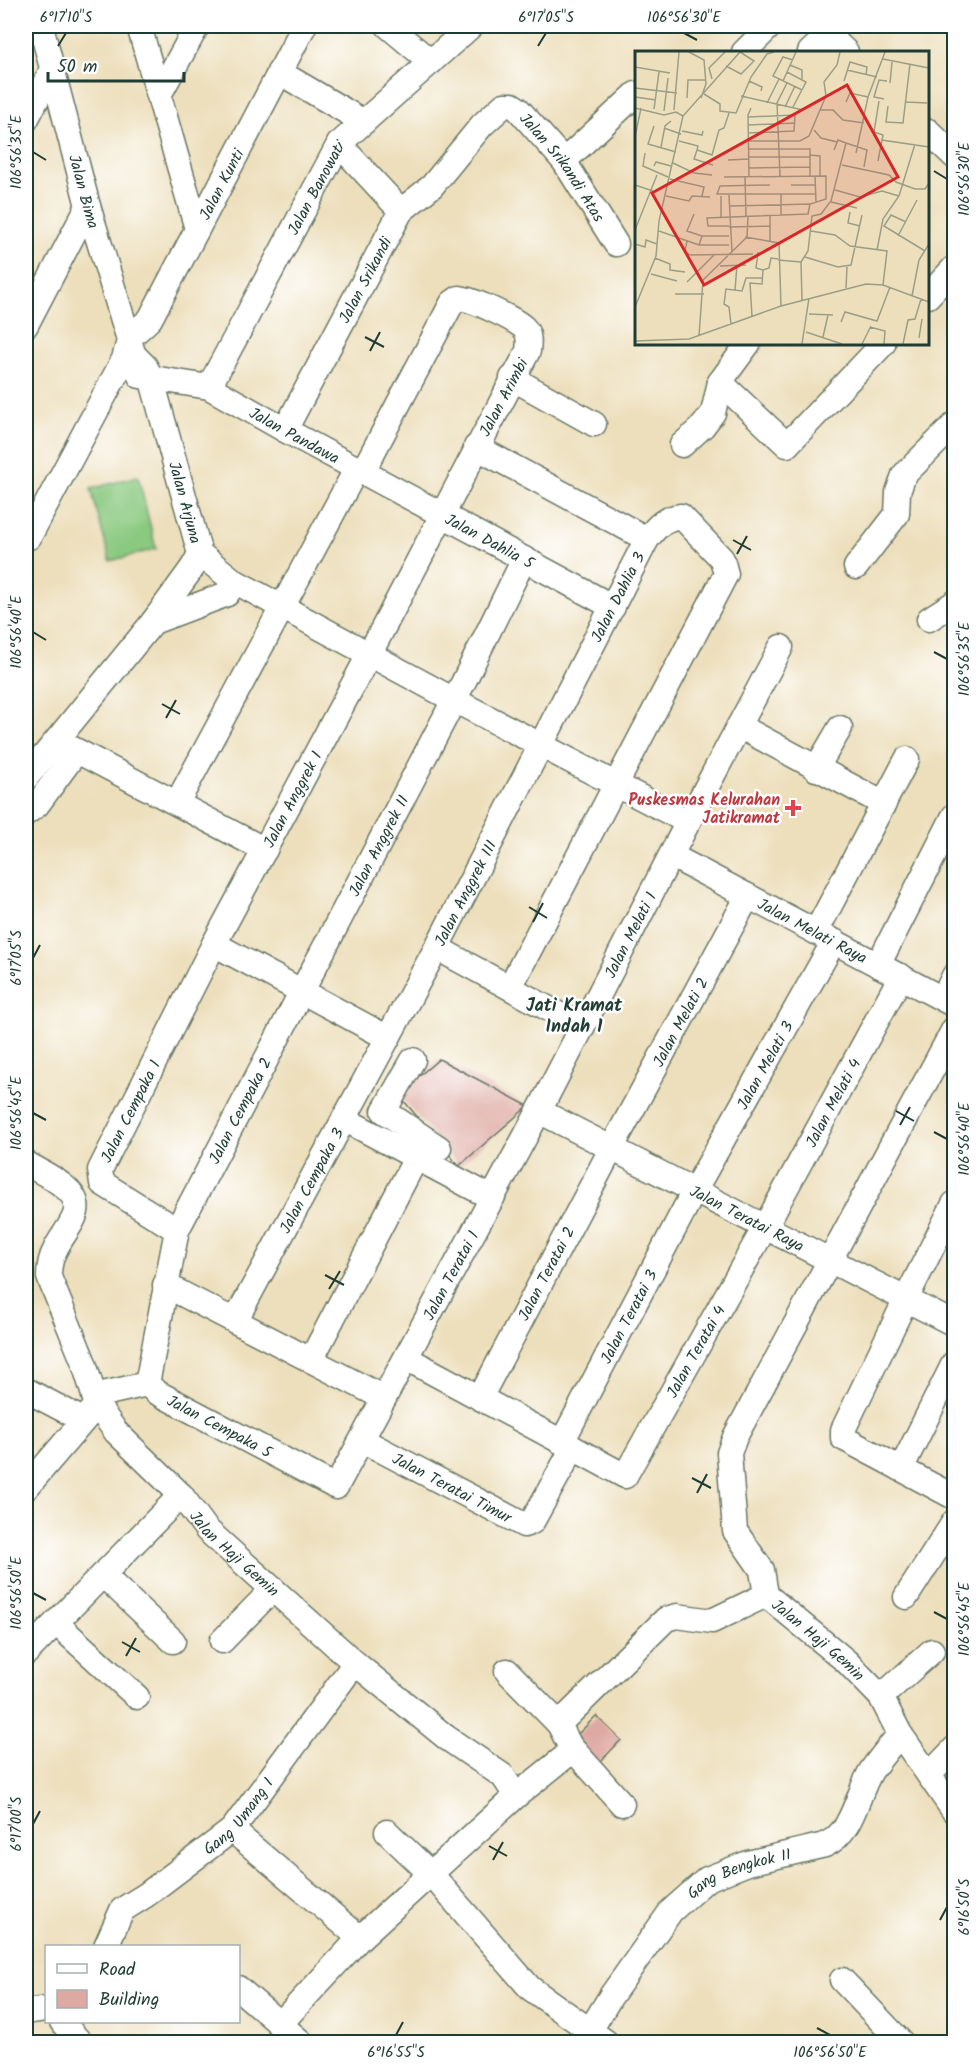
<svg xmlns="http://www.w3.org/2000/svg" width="980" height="2068" viewBox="0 0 980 2068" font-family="Kalam,sans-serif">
<rect width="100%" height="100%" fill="#fff"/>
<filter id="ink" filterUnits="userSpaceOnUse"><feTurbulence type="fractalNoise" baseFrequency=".0167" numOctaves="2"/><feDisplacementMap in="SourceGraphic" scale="12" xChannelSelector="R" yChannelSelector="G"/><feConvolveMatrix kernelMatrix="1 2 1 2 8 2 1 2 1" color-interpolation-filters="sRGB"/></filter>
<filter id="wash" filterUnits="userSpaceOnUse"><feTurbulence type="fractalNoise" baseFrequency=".008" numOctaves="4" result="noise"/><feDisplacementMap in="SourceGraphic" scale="24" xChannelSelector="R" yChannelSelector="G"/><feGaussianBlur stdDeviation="1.35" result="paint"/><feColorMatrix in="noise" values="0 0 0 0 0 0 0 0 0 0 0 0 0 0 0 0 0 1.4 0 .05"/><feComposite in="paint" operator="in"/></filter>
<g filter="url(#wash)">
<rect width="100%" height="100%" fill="#eddfbc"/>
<path fill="#8ac980" stroke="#54835a" stroke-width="1.5" d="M 138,476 L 156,549 L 110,561 L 91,489 Z"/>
<g id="blocks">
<path fill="#dea9a2" d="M 439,1059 L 528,1106 L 459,1166 L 398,1094 Z
M 596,1716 L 621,1740 L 599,1763 L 574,1738 Z"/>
</g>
</g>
<g filter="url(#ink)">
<use href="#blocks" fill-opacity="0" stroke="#677664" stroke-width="1.5"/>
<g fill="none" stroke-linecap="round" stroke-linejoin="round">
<defs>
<g id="minor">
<path id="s1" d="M 41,26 L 88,206 L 138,369"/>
<path d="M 139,26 L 197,229"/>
<path d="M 388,26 L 431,62"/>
<path d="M 819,26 L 846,52"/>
<path d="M 744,52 L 770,26"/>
<path d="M 810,52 L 828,35"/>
<path d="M 279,72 L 364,122"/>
<path d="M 159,95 L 197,26"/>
<path d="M 26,120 L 53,68"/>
<path d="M 928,131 L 954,156"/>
<path d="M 564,161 L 636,94"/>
<path id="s2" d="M 401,211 L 432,186 L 482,125 L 504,105 L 512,105 L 518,109 L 564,161 L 616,244"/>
<path d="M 928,296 L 954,268"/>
<path d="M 26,325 L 88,206"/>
<path id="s3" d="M 134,355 L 145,366 L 151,377 L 200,554 L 234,581 L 454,700 L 688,822"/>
<path id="s4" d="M 140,376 L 209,387 L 285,430 L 613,607"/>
<path d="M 512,378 L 594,424"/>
<path d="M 720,382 L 787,445 L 883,344"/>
<path id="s5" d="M 209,387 L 339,144 L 471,26"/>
<path id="s6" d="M 285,430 L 401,211 L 339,144"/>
<path d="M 682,445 L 703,426 L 713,413 L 720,382 L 748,344"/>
<path d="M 476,447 L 647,539"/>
<path id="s7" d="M 363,471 L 452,303 L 459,298 C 472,299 515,319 524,328 C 530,334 529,343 528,351 L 369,655 L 214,944 L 100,1170 L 102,1183 L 177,1230 L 147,1384 L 156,1392 L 336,1487 L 539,1111 L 688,822 L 781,647"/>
<path id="s8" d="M 29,537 L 124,359 L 130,337 L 150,319 L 304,26"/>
<path d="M 856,567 L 897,514 L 898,492 L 904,475 L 954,425"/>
<path d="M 929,619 L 954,603"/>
<path d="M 153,622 L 227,594 L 234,581"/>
<path d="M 739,726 L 884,804"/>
<path d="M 58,741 L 265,850"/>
<path d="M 816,769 L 840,728"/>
<path d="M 26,778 L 153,622 L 193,567 L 200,554"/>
<path d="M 177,803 L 357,468"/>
<path d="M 26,813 L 37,805 L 76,752"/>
<path id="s9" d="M 672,856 L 954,1005"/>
<path d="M 816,932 L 907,759"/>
<path d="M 214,944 L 388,1038"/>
<path d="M 437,948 L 582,1027"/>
<path d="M 878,965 L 954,816"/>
<path d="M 943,999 L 954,976"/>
<path id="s10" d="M 954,1029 L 735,1437 L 729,1453 L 735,1531 L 762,1570 L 766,1595 L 846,1661 L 881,1697 L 900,1734 L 954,1811"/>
<path d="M 413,1060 L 384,1111 L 439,1148"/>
<path id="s11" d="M 539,1111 L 954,1324"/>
<path d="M 344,1119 L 492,1198"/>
<path id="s12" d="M 26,1163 C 37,1170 51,1176 62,1185 C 93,1208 66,1226 55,1250 C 50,1259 49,1267 49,1277 L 84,1363 L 97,1405 L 116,1432 L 181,1495 L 207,1530 L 355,1663 L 447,1738 L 503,1776 L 516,1796 L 360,1938 L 232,1830"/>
<path d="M 954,1204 L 908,1295 L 843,1430 L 843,1438 L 954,1497"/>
<path id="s13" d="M 177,1230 L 463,683 L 524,559"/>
<path d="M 165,1285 L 384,1398"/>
<path id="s14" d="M 235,1321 L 438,945 L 647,539 C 657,526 664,518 681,516 L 722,559 L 726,574 L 510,987"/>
<path id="s15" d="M 406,1358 L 625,1476 L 765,1227 L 901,976"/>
<path d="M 311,1360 L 416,1158"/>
<path d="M 26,1390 L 83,1420"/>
<path d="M 94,1396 L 147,1384"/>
<path id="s16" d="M 480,1398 L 618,1136 L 748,896"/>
<path id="s17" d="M 362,1440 L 524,1525 L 532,1522 L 573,1448"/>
<path id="s18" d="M 562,1442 L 694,1191 L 834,941"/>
<path d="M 901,1469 L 954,1363"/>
<path d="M 26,1488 L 97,1405"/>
<path d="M 103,1575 L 173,1641"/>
<path d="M 906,1597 L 954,1522"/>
<path d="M 56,1623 L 137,1697"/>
<path d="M 222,1641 L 273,1589"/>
<path d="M 26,1653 L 181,1495"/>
<path d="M 507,1671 L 559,1724 L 570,1746 L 566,1756 L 516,1796"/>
<path d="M 881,1697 L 932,1651"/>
<path d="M 559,1724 L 666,1619 L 677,1616 L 712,1621 L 766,1595"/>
<path d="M 570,1746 L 622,1804"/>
<path d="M 929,1775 L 954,1749"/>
<path d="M 387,1832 L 431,1874 L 530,1988 L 606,2042"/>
<path id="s19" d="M 106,1946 L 122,1910 L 146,1895 L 232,1830 L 355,1663"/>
<path d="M 842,1980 L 901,2042"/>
<path d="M 238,1988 L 301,2042"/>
<path d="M 26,2012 L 46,2009"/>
<path d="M 62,2022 L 80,2042"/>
<path d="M 279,2025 L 360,1938"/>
<path id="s20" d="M 589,2032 L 611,1996 L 671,1911 L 707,1879 L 748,1863 L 825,1845 C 854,1831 856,1796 871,1771 C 880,1758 890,1746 900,1734"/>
</g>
</defs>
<use href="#minor" stroke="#677664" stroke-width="27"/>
<use href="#minor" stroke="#fff" stroke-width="24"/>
</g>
</g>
<path fill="none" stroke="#1f3d34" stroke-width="2" d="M 684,33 L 697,40M 58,46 L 66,33M 538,46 L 546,33M 33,152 L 46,160M 934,171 L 947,179M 365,337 L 384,347M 370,351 L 380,332M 733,540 L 751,550M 737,554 L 747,536M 33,632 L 46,640M 934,652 L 947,659M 162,704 L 180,714M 166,718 L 176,700M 529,907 L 547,918M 533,922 L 543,903M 33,958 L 40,945M 896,1111 L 914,1121M 33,1113 L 46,1120M 900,1125 L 910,1107M 934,1132 L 947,1139M 325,1275 L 344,1285M 329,1289 L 340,1271M 692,1478 L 711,1488M 697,1493 L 707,1474M 33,1593 L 46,1600M 934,1612 L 947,1619M 122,1642 L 140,1652M 126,1656 L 136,1638M 33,1824 L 40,1811M 489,1846 L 507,1856M 493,1860 L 503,1842M 940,1920 L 947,1907M 817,2028 L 830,2035M 396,2035 L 403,2022"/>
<path fill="#e0444e" stroke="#fff" stroke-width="2" d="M790 799h6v6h6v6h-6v6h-6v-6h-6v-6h6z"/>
<g text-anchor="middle" stroke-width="5" stroke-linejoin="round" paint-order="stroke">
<g font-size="16" fill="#1f3d34" stroke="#fff">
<text dy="6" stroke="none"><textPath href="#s2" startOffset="237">Jalan Srikandi Atas</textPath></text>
<text dy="6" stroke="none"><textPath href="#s8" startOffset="404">Jalan Kunti</textPath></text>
<text dy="6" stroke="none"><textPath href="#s5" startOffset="226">Jalan Banowati</textPath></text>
<text dy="6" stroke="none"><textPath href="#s1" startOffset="171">Jalan Bima</textPath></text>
<text dy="6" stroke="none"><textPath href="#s6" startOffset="170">Jalan Srikandi</textPath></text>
<text transform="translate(503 397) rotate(-62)" y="6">Jalan Arimbi</text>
<text dy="6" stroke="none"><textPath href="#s4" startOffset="168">Jalan Pandawa</textPath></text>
<text dy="6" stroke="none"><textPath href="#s3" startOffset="158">Jalan Arjuna</textPath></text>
<text dy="6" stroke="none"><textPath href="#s4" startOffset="390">Jalan Dahlia 5</textPath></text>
<text dy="6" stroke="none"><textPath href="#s14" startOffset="819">Jalan Dahlia 3</textPath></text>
<text transform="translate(292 799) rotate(-62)" y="6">Jalan Anggrek I</text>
<text dy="6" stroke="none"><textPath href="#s13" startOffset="434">Jalan Anggrek II</textPath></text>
<text dy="6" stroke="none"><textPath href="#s14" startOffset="486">Jalan Anggrek III</textPath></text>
<text dy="6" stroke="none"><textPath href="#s9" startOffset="159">Jalan Melati Raya</textPath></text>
<text dy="6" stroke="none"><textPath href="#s7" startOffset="2319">Jalan Melati 1</textPath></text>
<text dy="6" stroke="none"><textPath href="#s16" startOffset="426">Jalan Melati 2</textPath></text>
<text dy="6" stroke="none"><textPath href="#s18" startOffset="428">Jalan Melati 3</textPath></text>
<text dy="6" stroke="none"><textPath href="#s15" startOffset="676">Jalan Melati 4</textPath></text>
<text transform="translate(130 1111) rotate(-63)" y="6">Jalan Cempaka 1</text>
<text dy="6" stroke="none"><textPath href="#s13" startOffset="135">Jalan Cempaka 2</textPath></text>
<text dy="6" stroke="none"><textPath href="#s14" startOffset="160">Jalan Cempaka 3</textPath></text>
<text dy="6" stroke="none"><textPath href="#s11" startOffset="234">Jalan Teratai Raya</textPath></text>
<text dy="6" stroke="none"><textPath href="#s16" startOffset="141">Jalan Teratai 2</textPath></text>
<text dy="6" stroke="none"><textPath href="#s7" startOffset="1934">Jalan Teratai 1</textPath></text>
<text dy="6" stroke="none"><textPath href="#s18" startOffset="142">Jalan Teratai 3</textPath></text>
<text dy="6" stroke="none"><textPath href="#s15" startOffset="392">Jalan Teratai 4</textPath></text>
<text dy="6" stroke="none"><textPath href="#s7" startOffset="1562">Jalan Cempaka 5</textPath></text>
<text dy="6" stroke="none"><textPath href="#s17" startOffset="102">Jalan Teratai Timur</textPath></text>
<text dy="6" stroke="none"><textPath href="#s12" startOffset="486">Jalan Haji Gemin</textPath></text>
<text dy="6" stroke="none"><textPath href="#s10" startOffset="700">Jalan Haji Gemin</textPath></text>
<text dy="6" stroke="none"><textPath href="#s19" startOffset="190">Gang Umang I</textPath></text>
<text dy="6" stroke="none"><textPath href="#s20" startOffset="226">Gang Bengkok II</textPath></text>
</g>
<g font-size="16" font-weight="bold" fill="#be3a42" stroke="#fff" text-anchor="end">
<text x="780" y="805">Puskesmas Kelurahan<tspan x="780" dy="18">Jatikramat</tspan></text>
</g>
<g font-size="18" font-weight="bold" fill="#1f3d34" stroke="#fff">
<text x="574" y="1011">Jati Kramat<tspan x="574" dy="21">Indah 1</tspan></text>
</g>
</g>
<g transform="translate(635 51)">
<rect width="294" height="294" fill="#eddfbc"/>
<path fill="none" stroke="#9b9e86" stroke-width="1.5" d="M 54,1 L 69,9 L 71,33 L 66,47M 248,8 L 294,17M 158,9 L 148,6 L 138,25 L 167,39M 155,14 L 167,19 L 167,29M 91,15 L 106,23 L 119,10 L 105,1M 0,16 L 35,22M 212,19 L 242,26M 152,21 L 171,31 L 158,56M 77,28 L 74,17 L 90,1M 114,30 L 127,36 L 126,40M 148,30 L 161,1M 209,30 L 215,11 L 232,16 L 231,24M 255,32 L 257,11M 0,37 L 42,42M 69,43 L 85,53 L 85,60 L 101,62 L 116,26 L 132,3 L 139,1M 106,45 L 168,59M 0,46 L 21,49M 52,47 L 53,29 L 70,29M 249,48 L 239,46 L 244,29 L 252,30M 244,50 L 239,81 L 248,84 L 247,89 L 294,96M 211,51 L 215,42 L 233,46M 271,51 L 292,52M 132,52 L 144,28M 253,55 L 251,71 L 268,72 L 275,13M 150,56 L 160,35M 0,57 L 29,64 L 41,61 L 48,65M 19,58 L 24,21M 39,59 L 44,1M 185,59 L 198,59 L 208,69 L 229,72M 29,60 L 33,27M 113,66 L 160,64 L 159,80 L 113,82M 113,74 L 160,72M 19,75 L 13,93 L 41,101M 29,77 L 46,83M 179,79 L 186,87 L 202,91M 47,80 L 67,84 L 68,80M 0,86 L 6,57M 44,90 L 63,95 L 62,99M 113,90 L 165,90 L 174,85 L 191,45 L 189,31 L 202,14 L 205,1M 26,96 L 30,75 L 36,70M 113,98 L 175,98 L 175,125M 62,99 L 77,104 L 84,79 L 89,77 L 94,62M 62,99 L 59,108 L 78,114M 199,99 L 203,89 L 211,92M 10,102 L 8,115 L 33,126M 221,102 L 233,46 L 250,1M 175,104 L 185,105 L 185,125M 114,106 L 175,106M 93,109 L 114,108M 243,110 L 247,89M 38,112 L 59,122 L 77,124M 207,114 L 254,124 L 261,131 L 280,138 L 290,138 L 294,132M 19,115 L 21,111 L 36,115M 114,117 L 175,116M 145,125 L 142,52 L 152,32M 180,125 L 181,151M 89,126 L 191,125 L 191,148 L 175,153 L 173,163 L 72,167 L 73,175 L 94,175M 110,126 L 111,166M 114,126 L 113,64 L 116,57M 35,128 L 69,136 L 67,145M 0,134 L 18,140M 135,134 L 85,135 L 82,143 L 181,143M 156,134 L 180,134M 200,139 L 225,146 L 247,140 L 264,145M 146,143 L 146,164M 94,144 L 97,201M 31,145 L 54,150 L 57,145 L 75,146M 86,145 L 86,166M 196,151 L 222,157M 94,155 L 175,153M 215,161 L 213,172 L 225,175M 59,163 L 52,180 L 67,185M 135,165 L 135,190M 271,171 L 256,164 L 249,175 L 290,200M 94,176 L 135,175M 0,179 L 22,124M 24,180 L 64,194 L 94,194M 176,180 L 200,184 L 215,195 L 252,200 L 248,234M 263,185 L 282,149M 110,186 L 144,192M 52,190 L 50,200 L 55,204 L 118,203M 144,192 L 146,255M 0,193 L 10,196 L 11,189 L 22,193M 64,194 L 67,185 L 94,185M 242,199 L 248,168 L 264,145 L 280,93M 123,201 L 121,217 L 128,219M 170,206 L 203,216 L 216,214 L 227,164M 20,207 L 35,213 L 35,219 L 50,221M 143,209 L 166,211M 85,215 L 111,214M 128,219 L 134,217 L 136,207 L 143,208M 16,223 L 42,230M 52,231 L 79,204M 211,237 L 212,216M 100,239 L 102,214M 40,243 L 69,243M 277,245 L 284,209 L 294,193M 167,249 L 166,211 L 173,200 L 177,165 L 186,163 L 196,150 L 211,92 L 232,99 L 229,116M 0,256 L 21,205 L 24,170 L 48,65 L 105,1M 174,263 L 198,264M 117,265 L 115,232 L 127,233 L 128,219M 206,271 L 210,261 L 242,270 L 255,236M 96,273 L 94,256 L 89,253 L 91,238 L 107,240 L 111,227 L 127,227M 235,276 L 250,280 L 249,293M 171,281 L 207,293M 64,285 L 68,229 L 112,186 L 113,165M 188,286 L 193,264M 284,287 L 287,268M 0,290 L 54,288 L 146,255 L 231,233 L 248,234 L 294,251M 167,293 L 174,247M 227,293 L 236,275M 268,293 L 273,269 L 280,268 L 286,248"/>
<path fill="#d62828" fill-opacity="0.15" stroke="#d62828" stroke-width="3" d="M 212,34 L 263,126 L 69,234 L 17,142 Z"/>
<rect width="294" height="294" fill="none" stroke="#1f3d34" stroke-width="3"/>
</g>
<rect width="980" height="2068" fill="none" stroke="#fff" stroke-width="66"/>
<rect x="45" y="1945" width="195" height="78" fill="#ffffff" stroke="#a5b1ae" stroke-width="1.5"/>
<rect x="57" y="1964" width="30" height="9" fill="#ffffff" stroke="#a5b1ae" stroke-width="1.5"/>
<text x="99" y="1975" font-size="18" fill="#1f3d34">Road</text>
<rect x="57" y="1990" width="30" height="18" fill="#dea9a2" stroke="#a5b1ae" stroke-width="1.5"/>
<text x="99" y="2005" font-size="18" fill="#1f3d34">Building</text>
<path d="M48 72v9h136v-9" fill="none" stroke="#1f3d34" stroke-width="3"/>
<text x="57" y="72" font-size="18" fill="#1f3d34" stroke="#ffffff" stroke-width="4.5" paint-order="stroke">50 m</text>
<rect x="33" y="33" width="914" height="2002" fill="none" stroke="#1f3d34" stroke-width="2"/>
<g font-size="15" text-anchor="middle" fill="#1f3d34">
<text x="66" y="22">6°17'10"S</text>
<text x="546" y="22">6°17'05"S</text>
<text x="684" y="22">106°56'30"E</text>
<text transform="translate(16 152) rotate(-90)" y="5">106°56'35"E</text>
<text transform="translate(964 179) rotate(-90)" y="5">106°56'30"E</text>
<text transform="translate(16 632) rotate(-90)" y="5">106°56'40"E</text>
<text transform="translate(964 659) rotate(-90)" y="5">106°56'35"E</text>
<text transform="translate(16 958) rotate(-90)" y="5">6°17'05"S</text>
<text transform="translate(16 1113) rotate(-90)" y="5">106°56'45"E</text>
<text transform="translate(964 1139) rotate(-90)" y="5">106°56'40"E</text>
<text transform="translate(16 1593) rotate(-90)" y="5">106°56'50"E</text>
<text transform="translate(964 1619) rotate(-90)" y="5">106°56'45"E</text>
<text transform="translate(16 1824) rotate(-90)" y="5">6°17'00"S</text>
<text transform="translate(964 1907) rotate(-90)" y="5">6°16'50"S</text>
<text x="396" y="2057">6°16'55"S</text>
<text x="830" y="2057">106°56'50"E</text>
</g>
</svg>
